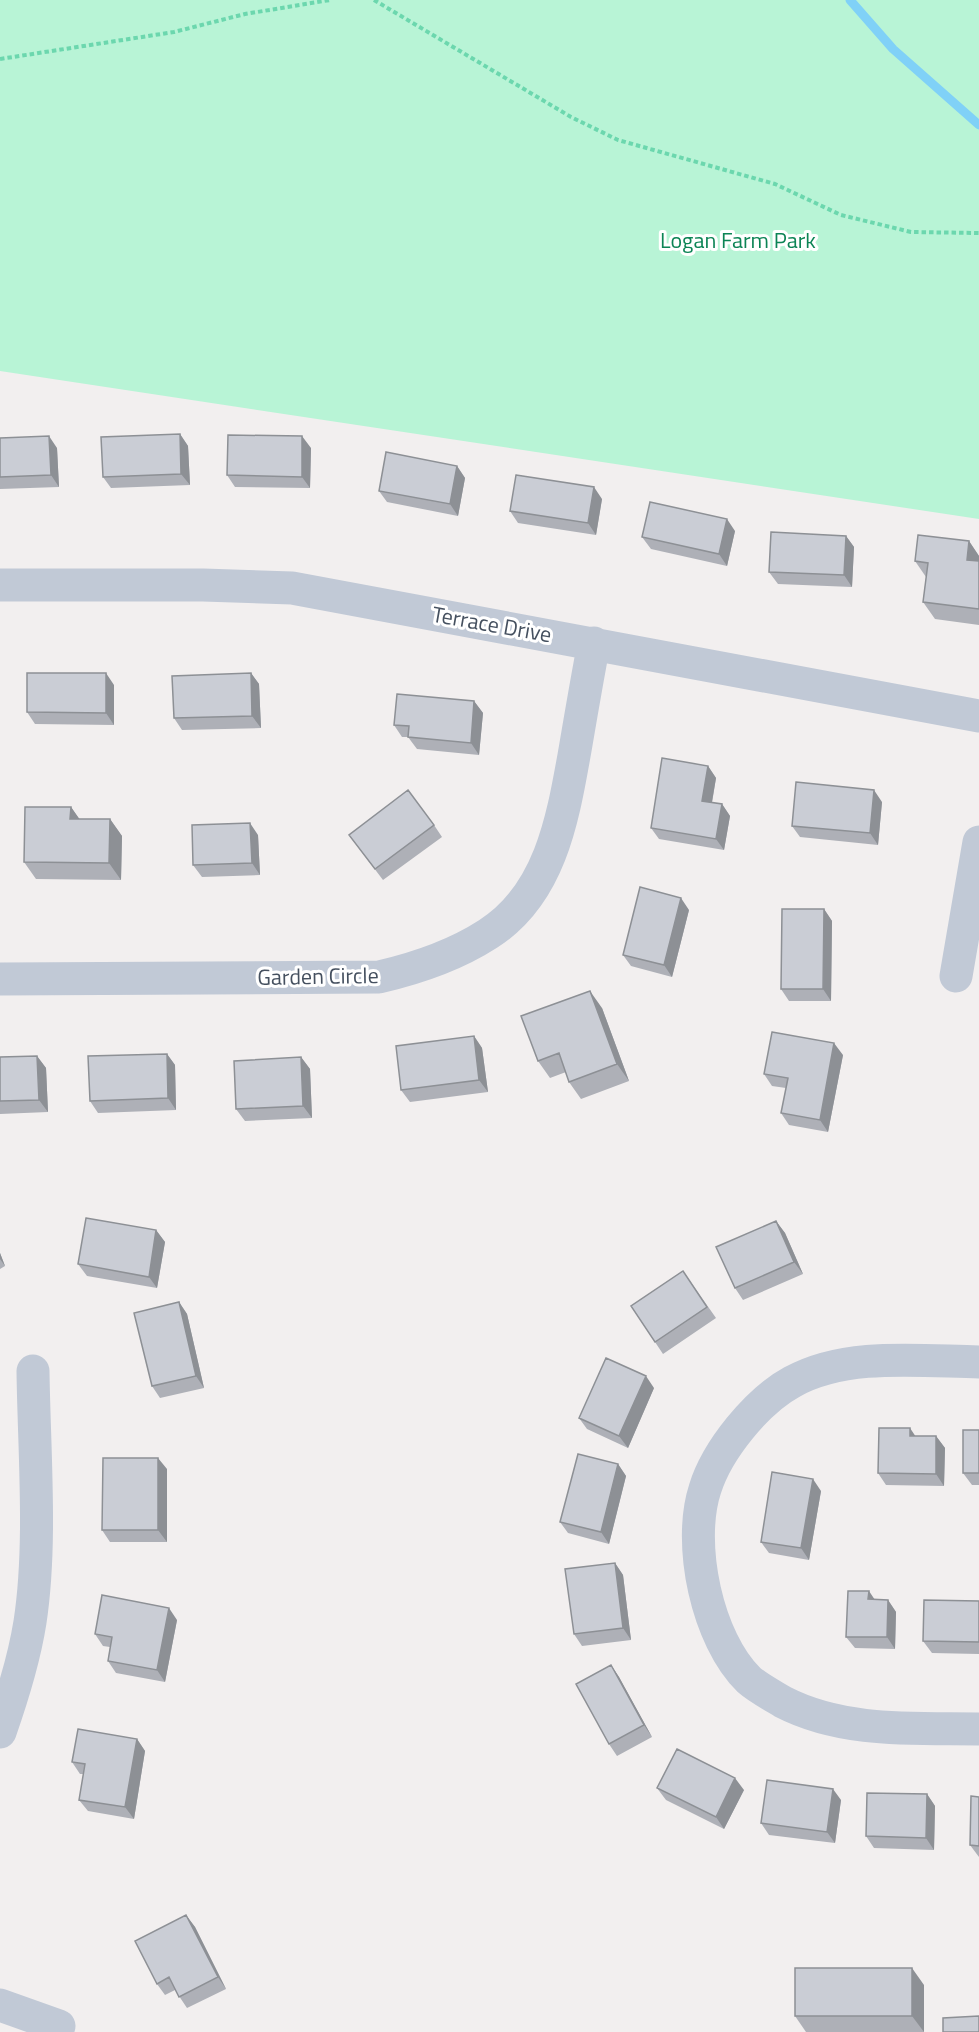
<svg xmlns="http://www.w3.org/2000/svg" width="979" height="2032" viewBox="0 0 979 2032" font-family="'Titillium Web',sans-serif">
<rect width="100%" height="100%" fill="#f2efef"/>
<path fill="#b8f4d6" d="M 0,0 L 979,0 L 979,519 L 0,371 Z"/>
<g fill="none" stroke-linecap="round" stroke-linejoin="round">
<path stroke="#80d1f7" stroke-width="9" d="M 850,0 L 893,49 L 979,125"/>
<path stroke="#6cd7ae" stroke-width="4" stroke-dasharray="4.5 3" stroke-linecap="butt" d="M 374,0 L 571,117 L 618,140 L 775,184 L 841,215 L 911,232 L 979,233
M 0,59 L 174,32 L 245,14 L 330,0"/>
<path stroke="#c1c9d6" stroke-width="33" d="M 0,585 L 203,585 L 292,588 L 979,716
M 956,976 L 979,842
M 0,979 L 379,977 C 418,968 454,956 488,934 C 551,894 563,817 575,750 C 581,715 587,679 594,643
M 979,1362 C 919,1361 846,1352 792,1382 C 757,1401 717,1450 705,1489 C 687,1544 707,1639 749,1680 C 758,1688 773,1696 783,1702 C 843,1733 914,1728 979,1729
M 0,1732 C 13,1695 24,1660 30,1622 C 42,1544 34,1450 33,1371
M 0,2005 L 59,2026"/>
</g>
<path fill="#aeb0b7" d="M 180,434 L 188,446 L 190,485 L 111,488 L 103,477 Z
M 0,438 L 57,448 L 59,487 L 0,489 Z
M 311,448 L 310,488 L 235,487 L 227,475 Z
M 457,466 L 465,478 L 458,516 L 387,502 L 379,491 Z
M 602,499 L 596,535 L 518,523 L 510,511 Z
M 735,531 L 727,566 L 651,549 L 642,537 Z
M 846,536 L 854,547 L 852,587 L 778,584 L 769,572 Z
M 969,541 L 979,556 L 979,625 L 935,619 L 923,602 L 926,577 L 915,561 Z
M 251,673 L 259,684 L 261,728 L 182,730 L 174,718 Z
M 114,685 L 114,725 L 35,724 L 27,712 Z
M 474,701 L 483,713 L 479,755 L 417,749 L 408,737 L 402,737 L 394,725 Z
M 708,766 L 716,778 L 712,803 L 722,804 L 730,816 L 724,850 L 659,839 L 651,828 Z
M 882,802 L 878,845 L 800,837 L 792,826 Z
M 71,807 L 79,819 L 110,819 L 122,836 L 121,880 L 36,879 L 24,862 Z
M 434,825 L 442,837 L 383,880 L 349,835 Z
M 258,835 L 260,875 L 202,877 L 193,865 Z
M 824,909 L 832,921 L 831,1001 L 789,1001 L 781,989 Z
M 689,910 L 672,977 L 631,966 L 623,955 Z
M 602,1008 L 629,1081 L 581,1099 L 569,1082 L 566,1072 L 550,1078 L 538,1061 Z
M 474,1036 L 482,1048 L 488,1092 L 410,1102 L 401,1090 Z
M 167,1054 L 175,1065 L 176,1110 L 98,1113 L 90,1101 Z
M 843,1055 L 828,1132 L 789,1125 L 781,1113 L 786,1088 L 772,1086 L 764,1074 Z
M 37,1056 L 46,1068 L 48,1112 L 0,1114 L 0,1057 Z
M 301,1057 L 310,1069 L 312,1118 L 245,1121 L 236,1109 Z
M 776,1221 L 785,1233 L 803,1274 L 743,1300 L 735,1288 Z
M 156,1230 L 165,1242 L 157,1288 L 87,1276 L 78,1264 Z
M 0,1253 L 5,1266 L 0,1269 Z
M 683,1271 L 716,1318 L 663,1354 L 631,1306 Z
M 179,1302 L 187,1314 L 204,1388 L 160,1398 L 152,1386 Z
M 654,1388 L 628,1448 L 587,1429 L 579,1418 Z
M 979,1430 L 979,1485 L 972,1485 L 963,1473 Z
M 915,1436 L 936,1436 L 945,1448 L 944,1486 L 886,1485 L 878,1473 Z
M 618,1464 L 626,1476 L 609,1544 L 568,1533 L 560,1522 Z
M 167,1469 L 167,1542 L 110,1542 L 102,1530 Z
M 821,1491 L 809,1560 L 769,1553 L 761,1542 Z
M 615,1563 L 623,1575 L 631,1640 L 582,1646 L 574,1634 Z
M 875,1600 L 888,1600 L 896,1612 L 895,1649 L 855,1648 L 846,1637 Z
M 979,1601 L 979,1654 L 932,1653 L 923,1641 Z
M 177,1620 L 165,1682 L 116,1673 L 108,1661 L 110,1647 L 103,1646 L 95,1634 Z
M 611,1665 L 619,1677 L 652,1737 L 617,1756 L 609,1744 Z
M 137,1739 L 145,1751 L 134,1819 L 88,1811 L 79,1800 L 84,1774 L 80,1774 L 72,1762 Z
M 657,1788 L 744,1790 L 724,1829 L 666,1800 Z
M 927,1794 L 935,1806 L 934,1850 L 874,1848 L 866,1836 Z
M 979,1797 L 979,1857 L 970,1845 Z
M 841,1800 L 835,1843 L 769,1835 L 761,1823 Z
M 186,1915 L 195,1927 L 226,1989 L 187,2008 L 175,1990 L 165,1995 L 157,1984 Z
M 924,1985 L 924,2032 L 806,2032 L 795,2016 Z"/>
<path fill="#8d9095" d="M 180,434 L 188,446 L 190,485 L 181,474 Z
M 49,436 L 57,448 L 59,487 L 51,475 Z
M 302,436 L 311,448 L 310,488 L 302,477 Z
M 457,466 L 465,478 L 458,516 L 450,504 Z
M 594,487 L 602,499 L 596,535 L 588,523 Z
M 727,519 L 735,531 L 727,566 L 719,554 Z
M 846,536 L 854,547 L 852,587 L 844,575 Z
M 969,541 L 979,556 L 979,577 L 967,560 Z
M 106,673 L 114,685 L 114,725 L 106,713 Z
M 251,673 L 259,684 L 261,728 L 252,716 Z
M 474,701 L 483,713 L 479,755 L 471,743 Z
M 708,766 L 716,778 L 710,813 L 702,801 Z
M 874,790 L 882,802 L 878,845 L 870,833 Z
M 722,804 L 730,816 L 724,850 L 716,839 Z
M 71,807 L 83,824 L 70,819 Z
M 110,819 L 122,836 L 121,880 L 109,863 Z
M 250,823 L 258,835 L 260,875 L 252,863 Z
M 681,898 L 689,910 L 672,977 L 664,965 Z
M 824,909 L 832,921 L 831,1001 L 823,989 Z
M 590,991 L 602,1008 L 629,1081 L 617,1064 Z
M 474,1036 L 482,1048 L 488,1092 L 479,1080 Z
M 834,1043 L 843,1055 L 828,1132 L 820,1120 Z
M 167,1054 L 175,1065 L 176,1110 L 168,1098 Z
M 37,1056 L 46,1068 L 48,1112 L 39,1100 Z
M 301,1057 L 310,1069 L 312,1118 L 303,1106 Z
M 776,1221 L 785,1233 L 803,1274 L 794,1262 Z
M 156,1230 L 165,1242 L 157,1288 L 149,1277 Z
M 0,1253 L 5,1266 L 0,1259 Z
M 179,1302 L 187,1314 L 204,1388 L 196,1376 Z
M 646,1376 L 654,1388 L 628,1448 L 619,1436 Z
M 910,1428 L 918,1440 L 910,1436 Z
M 936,1436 L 945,1448 L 944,1486 L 936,1474 Z
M 158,1458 L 167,1469 L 167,1542 L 158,1530 Z
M 618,1464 L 626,1476 L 609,1544 L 601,1532 Z
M 813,1479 L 821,1491 L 809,1560 L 801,1548 Z
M 615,1563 L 623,1575 L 631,1640 L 623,1628 Z
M 869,1591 L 877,1603 L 868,1599 Z
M 888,1600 L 896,1612 L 895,1649 L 887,1637 Z
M 169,1608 L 177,1620 L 165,1682 L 157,1670 Z
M 611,1665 L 619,1677 L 652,1737 L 644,1725 Z
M 137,1739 L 145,1751 L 134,1819 L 125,1807 Z
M 735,1778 L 744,1790 L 724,1829 L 716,1817 Z
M 833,1789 L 841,1800 L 835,1843 L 827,1832 Z
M 927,1794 L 935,1806 L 934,1850 L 926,1838 Z
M 186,1915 L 195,1927 L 226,1989 L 218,1977 Z
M 912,1968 L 924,1985 L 924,2032 L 912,2016 Z"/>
<path fill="#cacdd5" stroke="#8d9095" stroke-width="1.5" d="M 180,434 L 181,474 L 103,477 L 101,437 Z
M 228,435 L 302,436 L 302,477 L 227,475 Z
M 49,436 L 51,475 L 0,477 L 0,438 Z
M 386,452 L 457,466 L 450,504 L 379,491 Z
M 516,475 L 594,487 L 588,523 L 510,511 Z
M 650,502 L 727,519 L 719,554 L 642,537 Z
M 771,532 L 846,536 L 844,575 L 769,572 Z
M 918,535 L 969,541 L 967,560 L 979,561 L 979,609 L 923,602 L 928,563 L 915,561 Z
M 27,673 L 106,673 L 106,713 L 27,712 Z
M 251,673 L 252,716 L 174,718 L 172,676 Z
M 397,694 L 474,701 L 471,743 L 408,737 L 409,726 L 394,725 Z
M 662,758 L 708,766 L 702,801 L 722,804 L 716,839 L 651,828 Z
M 796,782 L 874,790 L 870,833 L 792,826 Z
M 408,790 L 434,825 L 375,869 L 349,835 Z
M 25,807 L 71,807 L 70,819 L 110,819 L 109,863 L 24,862 Z
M 250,823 L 252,863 L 193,865 L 192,825 Z
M 640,887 L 681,898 L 664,965 L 623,955 Z
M 782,909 L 824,909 L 823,989 L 781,989 Z
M 590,991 L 617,1064 L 569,1082 L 559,1053 L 538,1061 L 521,1016 Z
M 772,1032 L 834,1043 L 820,1120 L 781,1113 L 788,1078 L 764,1074 Z
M 474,1036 L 479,1080 L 401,1090 L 396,1046 Z
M 167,1054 L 168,1098 L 90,1101 L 88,1056 Z
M 37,1056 L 39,1100 L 0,1101 L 0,1057 Z
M 301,1057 L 303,1106 L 236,1109 L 234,1061 Z
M 86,1218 L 156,1230 L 149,1277 L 78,1264 Z
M 776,1221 L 794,1262 L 735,1288 L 716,1247 Z
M 683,1271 L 707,1307 L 655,1342 L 631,1306 Z
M 179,1302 L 196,1376 L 152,1386 L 134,1313 Z
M 606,1358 L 646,1376 L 619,1436 L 579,1418 Z
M 879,1428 L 910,1428 L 910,1436 L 936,1436 L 936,1474 L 878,1473 Z
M 963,1430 L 979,1430 L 979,1473 L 963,1473 Z
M 578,1454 L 618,1464 L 601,1532 L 560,1522 Z
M 103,1458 L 158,1458 L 158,1530 L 102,1530 Z
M 772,1472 L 813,1479 L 801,1548 L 761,1542 Z
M 615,1563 L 623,1628 L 574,1634 L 565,1569 Z
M 848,1591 L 869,1591 L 868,1599 L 888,1600 L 887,1637 L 846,1637 Z
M 102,1595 L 169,1608 L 157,1670 L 108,1661 L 112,1637 L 95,1634 Z
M 924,1600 L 979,1601 L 979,1642 L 923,1641 Z
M 611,1665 L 644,1725 L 609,1744 L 576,1684 Z
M 78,1729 L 137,1739 L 125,1807 L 79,1800 L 85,1764 L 72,1762 Z
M 677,1749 L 735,1778 L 716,1817 L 657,1788 Z
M 767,1780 L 833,1789 L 827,1832 L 761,1823 Z
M 867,1793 L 927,1794 L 926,1838 L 866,1836 Z
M 971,1796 L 979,1797 L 979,1846 L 970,1845 Z
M 186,1915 L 218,1977 L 179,1997 L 169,1977 L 157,1984 L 135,1941 Z
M 795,1968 L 912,1968 L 912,2016 L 795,2016 Z
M 979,2016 L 979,2032 L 943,2032 L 943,2018 Z"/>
<g text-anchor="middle" stroke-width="6" stroke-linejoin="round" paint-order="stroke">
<g font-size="22" fill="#0c8455" stroke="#fff">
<text x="738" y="248">Logan Farm Park</text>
</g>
<g font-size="22" fill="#45505f" stroke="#fff">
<text transform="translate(492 624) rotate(10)" y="8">Terrace Drive</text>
<text transform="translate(318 976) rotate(-1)" y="8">Garden Circle</text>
</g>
</g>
</svg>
